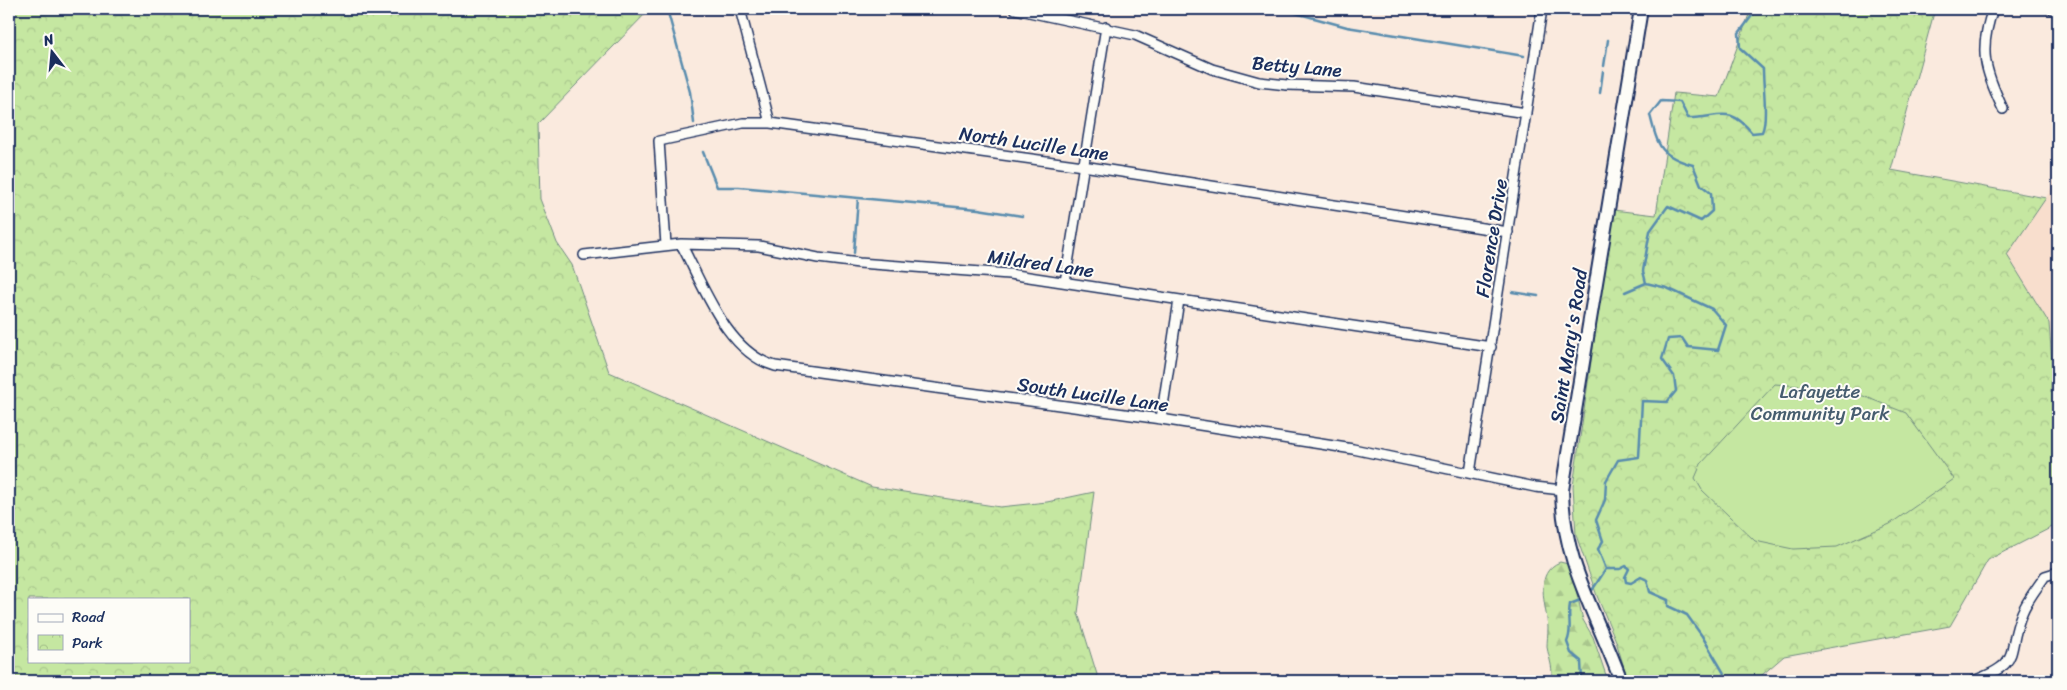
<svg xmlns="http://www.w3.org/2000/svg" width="2067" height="690" viewBox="0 0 2067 690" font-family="Sriracha,sans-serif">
<defs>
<pattern id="forest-firs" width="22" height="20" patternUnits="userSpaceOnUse" patternTransform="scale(1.25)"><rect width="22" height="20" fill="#c5e7a1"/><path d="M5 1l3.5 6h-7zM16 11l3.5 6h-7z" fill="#a9c68d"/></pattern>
<pattern id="park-crowns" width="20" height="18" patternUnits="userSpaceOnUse" patternTransform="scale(1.25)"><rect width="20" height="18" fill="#c5e7a1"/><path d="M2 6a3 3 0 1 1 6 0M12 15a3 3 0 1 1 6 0" fill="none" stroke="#a9c68d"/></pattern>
</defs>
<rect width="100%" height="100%" fill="#faeade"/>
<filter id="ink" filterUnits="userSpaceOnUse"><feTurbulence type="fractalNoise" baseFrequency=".02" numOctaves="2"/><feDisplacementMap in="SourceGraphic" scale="10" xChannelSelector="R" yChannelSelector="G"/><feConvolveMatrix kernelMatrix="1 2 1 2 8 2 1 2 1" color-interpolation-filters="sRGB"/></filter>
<g filter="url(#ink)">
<path fill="#f8decd" d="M 2058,175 L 2058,392 L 2051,392 L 2052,362 L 2049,323 L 2007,255 L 2046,198 Z"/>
<path fill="url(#forest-firs)" stroke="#708b80" d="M 1560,562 L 1568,564 L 1571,568 L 1583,620 L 1593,637 L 1608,681 L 1551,681 C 1554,669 1549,659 1547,647 C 1547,641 1548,634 1548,627 C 1546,604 1533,573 1560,562 Z"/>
<path fill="url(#park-crowns)" stroke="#708b80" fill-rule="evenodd" d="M 9,9 L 650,9 L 538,124 L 540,199 L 557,243 L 572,265 L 609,372 L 872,487 L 1000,507 L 1047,502 L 1094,492 L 1078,613 L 1099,681 L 9,681 ZM 29,599 L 189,599 L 189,661 L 29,661 Z
M 1751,9 L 1935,9 L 1891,170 L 2046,198 L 2007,255 L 2049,323 L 2052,362 L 2051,392 L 2058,392 L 2058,524 L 1988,560 L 1950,626 L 1784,656 L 1755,681 L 1628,681 L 1616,641 L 1597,596 L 1576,535 L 1573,486 L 1613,210 L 1656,215 L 1674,93 L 1719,97 Z"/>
<path fill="#c5e7a1" stroke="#708b80" d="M 1775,384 L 1848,390 L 1906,413 L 1954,479 L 1890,524 L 1837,547 L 1793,549 L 1755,541 L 1702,490 L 1695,478 L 1701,464 Z"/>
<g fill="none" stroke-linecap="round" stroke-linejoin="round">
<path stroke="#598cae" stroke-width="2.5" d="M 667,9 L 690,92 L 694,123
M 1281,9 L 1347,27 L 1524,56
M 1604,66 L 1608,40
M 1600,93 L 1603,71
M 703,152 L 717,187 L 739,187 L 978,209 L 1022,216
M 854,253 L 858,198
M 1512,292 L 1538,296
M 1625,292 L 1646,283
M 1606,569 L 1620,569 L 1626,566 L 1629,569 L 1625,577 L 1626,582 L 1631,583 L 1641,577 L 1647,580 L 1650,592 L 1668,600 L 1668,606 L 1687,615 L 1702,636 L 1725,675
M 1589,595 L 1606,569 L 1598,549 L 1603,541 L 1596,520 L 1605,500 L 1606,481 L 1618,460 L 1639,457 L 1642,401 L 1667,402 L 1676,391 L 1674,376 L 1662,359 L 1668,339 L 1682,338 L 1688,347 L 1718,350 L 1726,325 L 1712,309 L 1667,288 L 1646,283 L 1643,271 L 1650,231 L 1668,206 L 1701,221 L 1712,211 L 1711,193 L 1701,185 L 1693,165 C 1660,156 1658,147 1650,115 L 1661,101 L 1680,102 L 1688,118 C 1720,118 1729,104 1752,133 L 1762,132 C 1768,119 1763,86 1763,69 L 1740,48 L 1739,33 L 1754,13 L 1755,9
M 1582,681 L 1581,661 L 1571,653 L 1567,642 C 1573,629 1567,618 1570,604 L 1583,599"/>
<defs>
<path id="street" d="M 740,9 L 770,123
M 1015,9 L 1135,35 L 1212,69 L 1259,82 L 1287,85 L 1354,87 L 1526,113
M 1993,9 C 1978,50 1985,71 2003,109
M 2052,9 L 2058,12
M 681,244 C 704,286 726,352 775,366 L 1161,419 L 1353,449 L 1535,487 L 1562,490
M 666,245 L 659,141 L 743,123 L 770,123 L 1083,166 L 1508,232
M 584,255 L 681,244 L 759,246 L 818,258 L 859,263 L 1009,274 L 1491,347
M 1065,282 L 1106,27
M 1161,419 L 1179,300
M 1470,473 L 1542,9
M 1973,681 C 2024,662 2005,655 2022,613 C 2027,600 2037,588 2045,576 L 2058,572"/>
<path id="secondary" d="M 1621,681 C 1597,614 1563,564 1562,490 L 1641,9"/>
</defs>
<use href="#street" stroke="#1b2f5e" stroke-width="12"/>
<use href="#secondary" stroke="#1b2f5e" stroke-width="16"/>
<use href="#street" stroke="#fdfcf7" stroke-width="9"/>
<use href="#secondary" stroke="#fdfcf7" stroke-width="12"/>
</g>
</g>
<g text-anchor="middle" stroke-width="4" stroke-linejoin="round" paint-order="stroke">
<g font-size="19" fill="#1b2f5e" stroke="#fdfcf7">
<text transform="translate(1297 66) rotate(5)" y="7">Betty Lane</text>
<text transform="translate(1034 143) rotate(8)" y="7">North Lucille Lane</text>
<text transform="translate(1491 238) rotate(-81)" y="7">Florence Drive</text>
<text transform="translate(1041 263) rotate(8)" y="7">Mildred Lane</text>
<text transform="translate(1568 346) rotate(-81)" y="7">Saint Mary's Road</text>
<text transform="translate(1093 394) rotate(8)" y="7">South Lucille Lane</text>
</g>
<g font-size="19" fill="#465d6f" stroke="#fdfcf7">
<text x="1820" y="398">Lafayette<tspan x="1820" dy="22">Community Park</tspan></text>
</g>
</g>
<rect width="2067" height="690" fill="none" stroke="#fdfcf7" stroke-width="30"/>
<rect x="15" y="15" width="2037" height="660" fill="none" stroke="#1b2f5e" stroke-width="2" filter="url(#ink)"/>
<rect x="28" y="598" width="162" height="65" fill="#fdfcf7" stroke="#a3aaba"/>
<rect x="38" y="614" width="25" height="8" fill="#fdfcf7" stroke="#a3aaba"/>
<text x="72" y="622" font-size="15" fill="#1b2f5e">Road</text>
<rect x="38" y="635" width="25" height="15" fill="url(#park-crowns)" stroke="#a3aaba"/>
<text x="72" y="648" font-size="15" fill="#1b2f5e">Park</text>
<g transform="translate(52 52) rotate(344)" stroke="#fdfcf7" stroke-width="4" paint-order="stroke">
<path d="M0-4L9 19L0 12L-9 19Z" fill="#1b2f5e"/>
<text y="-8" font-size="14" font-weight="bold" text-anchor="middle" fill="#1b2f5e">N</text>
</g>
</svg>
